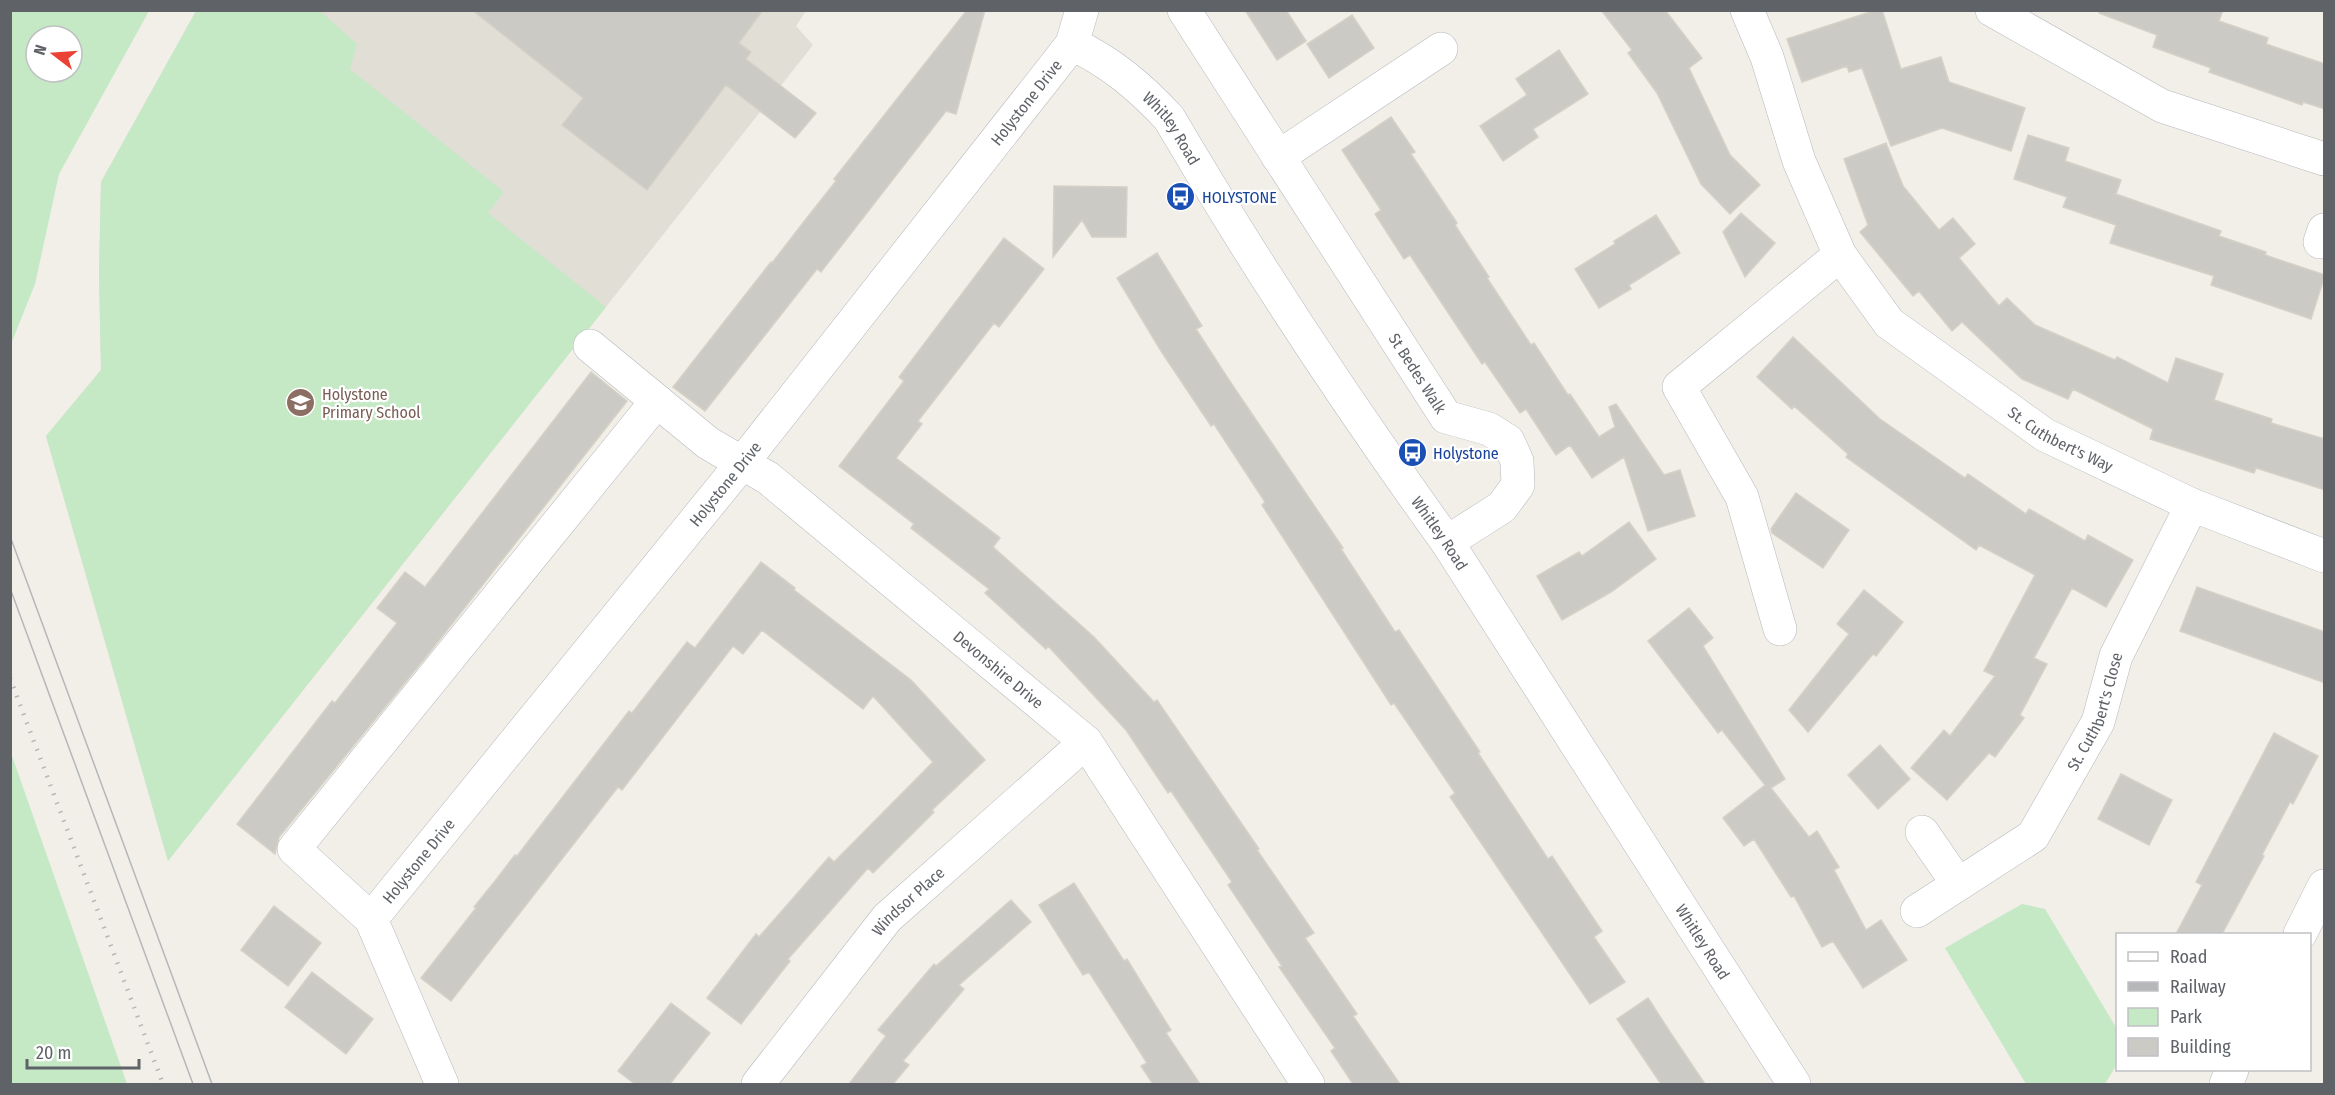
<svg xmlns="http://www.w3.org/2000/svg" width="2335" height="1095" viewBox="0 0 2335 1095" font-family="'Fira Sans Condensed',sans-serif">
<rect width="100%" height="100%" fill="#f1efe8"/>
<path fill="#e1ded6" d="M 196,11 L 806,11 L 796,26 L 813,45 L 168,861 L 46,436 L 101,370 L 99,273 L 101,182 Z"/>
<path fill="#c5e8c5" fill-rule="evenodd" d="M 11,10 L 149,11 L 59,174 L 35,284 L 11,344 ZM 36,36 L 72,36 L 72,72 L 36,72 Z
M 196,11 L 320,11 L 357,44 L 350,69 L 504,192 L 488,213 L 606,307 L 168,861 L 46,436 L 101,370 L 99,273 L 101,182 Z
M 10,753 L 11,753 L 127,1084 L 11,1084 Z
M 2022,904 L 2045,909 L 2117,1029 L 2117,1064 L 2105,1084 L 2026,1084 L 1945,948 Z"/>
<path fill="#cccac5" stroke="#d6d1c6" stroke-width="1.5" d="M 472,10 L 763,10 L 739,43 L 751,52 L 746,59 L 816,113 L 795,138 L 726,85 L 647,190 L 562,125 L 583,98 Z
M 967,10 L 985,10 L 956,114 L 946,111 L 821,272 L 817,269 L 705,411 L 673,387 L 771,262 L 772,263 L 806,219 L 836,181 L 834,179 Z
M 1245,10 L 1286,10 L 1306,41 L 1277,60 Z
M 1601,10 L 1665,10 L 1702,58 L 1689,68 L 1730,155 L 1760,185 L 1730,214 L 1701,184 L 1657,93 L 1628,53 L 1632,50 Z
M 1876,10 L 1882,10 L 1901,69 L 1941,57 L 1949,82 L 2025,108 L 2011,151 L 1942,128 L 1891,146 L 1862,68 L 1849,72 L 1847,66 L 1802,82 L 1787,39 Z
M 2100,10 L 2223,10 L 2219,21 L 2268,38 L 2266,44 L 2325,64 L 2325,109 L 2303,102 L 2302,105 L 2209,72 L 2211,68 L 2153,47 L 2157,35 L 2099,13 Z
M 1352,15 L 1374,48 L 1329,78 L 1307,44 Z
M 1559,50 L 1588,94 L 1533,129 L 1538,137 L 1503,161 L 1480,126 L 1527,95 L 1516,79 Z
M 1391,117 L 1415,152 L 1411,154 L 1457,223 L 1455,225 L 1489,277 L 1487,278 L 1531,345 L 1534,343 L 1568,395 L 1570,394 L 1599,437 L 1615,427 L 1609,407 L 1616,404 L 1664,475 L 1680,470 L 1695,516 L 1648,531 L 1624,457 L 1592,478 L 1570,445 L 1556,455 L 1526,409 L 1520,413 L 1485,362 L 1482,364 L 1410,255 L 1404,259 L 1375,214 L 1381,210 L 1342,150 Z
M 2028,135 L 2069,148 L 2065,161 L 2121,180 L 2116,194 L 2221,231 L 2219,236 L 2266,252 L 2265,255 L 2325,275 L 2311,319 L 2211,285 L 2214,276 L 2110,243 L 2116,225 L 2063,207 L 2067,197 L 2014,179 Z
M 1886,143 L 1903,186 L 1939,230 L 1953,218 L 1975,244 L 1959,258 L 1999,306 L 2007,298 L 2035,325 L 2115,360 L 2117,357 L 2168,383 L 2176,358 L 2223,374 L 2214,400 L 2272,419 L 2271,423 L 2325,439 L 2325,490 L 2256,468 L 2254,473 L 2150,439 L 2153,429 L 2073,389 L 2068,399 L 2022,379 L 1962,322 L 1952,331 L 1919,291 L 1913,296 L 1860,232 L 1868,225 L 1844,159 Z
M 1054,186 L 1127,187 L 1126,237 L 1092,237 L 1082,220 L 1053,257 Z
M 1741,213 L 1775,243 L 1745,277 L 1723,232 Z
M 1656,215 L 1680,253 L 1629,285 L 1631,289 L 1599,308 L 1575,269 L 1615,244 L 1614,241 Z
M 1004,238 L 1044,269 L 999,327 L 994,323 L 918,421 L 922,424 L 896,458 L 1000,538 L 993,547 L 1094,637 L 1154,702 L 1157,700 L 1259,849 L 1257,850 L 1314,933 L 1305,938 L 1357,1014 L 1353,1016 L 1400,1084 L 1353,1084 L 1331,1051 L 1335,1048 L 1279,967 L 1282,966 L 1228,885 L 1232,882 L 1171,791 L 1168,793 L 1126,730 L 1048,646 L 1046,649 L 985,593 L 989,589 L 911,528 L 914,524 L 839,466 L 904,381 L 899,377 Z
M 1157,253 L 1202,326 L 1196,329 L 1229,380 L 1343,548 L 1341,549 L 1395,632 L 1399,630 L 1460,722 L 1480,752 L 1478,753 L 1548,859 L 1552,856 L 1602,931 L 1594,937 L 1625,982 L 1590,1004 L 1450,797 L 1455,793 L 1394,703 L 1391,705 L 1375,680 L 1262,505 L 1265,502 L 1214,424 L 1211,426 L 1161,351 L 1117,278 Z
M 1793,337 L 1880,419 L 1965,478 L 1968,474 L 2026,514 L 2029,509 L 2085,541 L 2088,535 L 2133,560 L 2106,607 L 2072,588 L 2034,658 L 2047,664 L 2020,715 L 2024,718 L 1995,757 L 1989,753 L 1947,800 L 1911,768 L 1944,730 L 1950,736 L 1995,676 L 1984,671 L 2035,575 L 1979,545 L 1976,550 L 1889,488 L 1846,457 L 1848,454 L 1794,406 L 1792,409 L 1757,377 Z
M 591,372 L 627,401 L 426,657 L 279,837 L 275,854 L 237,824 L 332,701 L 335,703 L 397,623 L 377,608 L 405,572 L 425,587 Z
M 1796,493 L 1849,530 L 1823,568 L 1772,533 L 1771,529 Z
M 1629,522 L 1656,559 L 1611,592 L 1562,620 L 1537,576 L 1579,552 L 1582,556 Z
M 761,562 L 795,588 L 794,590 L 911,680 L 985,760 L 932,810 L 934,812 L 873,873 L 868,868 L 788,959 L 790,961 L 741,1024 L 707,998 L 756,934 L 759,937 L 829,857 L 834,862 L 933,762 L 873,696 L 863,709 L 762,630 L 743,654 L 733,646 L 622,790 L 618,787 L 451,1001 L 421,978 L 476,908 L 474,907 L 495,881 L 515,855 L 517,856 L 629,711 L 632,713 L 687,642 L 695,648 Z
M 2197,587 L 2325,632 L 2325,683 L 2180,631 Z
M 1864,590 L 1903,622 L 1876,656 L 1873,654 L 1808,732 L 1789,710 L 1849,634 L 1837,624 Z
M 1689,608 L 1713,638 L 1703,646 L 1785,779 L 1771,788 L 1809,837 L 1817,831 L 1839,867 L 1834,870 L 1866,930 L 1881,920 L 1907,960 L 1863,988 L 1833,941 L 1822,947 L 1794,896 L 1791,897 L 1754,839 L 1744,846 L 1723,818 L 1765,785 L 1722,730 L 1718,733 L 1648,641 Z
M 2274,733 L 2318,756 L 2293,804 L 2290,802 L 2262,855 L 2264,856 L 2222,934 L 2176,934 L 2202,885 L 2196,882 Z
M 1880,745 L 1910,779 L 1878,809 L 1848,775 Z
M 2121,774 L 2172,800 L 2149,845 L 2098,819 Z
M 1074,883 L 1124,961 L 1127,959 L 1149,995 L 1171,1030 L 1166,1033 L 1200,1084 L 1153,1084 L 1141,1066 L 1147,1063 L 1089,972 L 1083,975 L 1039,905 Z
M 1011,900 L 1031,922 L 959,985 L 964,989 L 903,1061 L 909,1065 L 893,1084 L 849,1084 L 886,1036 L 878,1030 L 934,964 L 936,966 Z
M 274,906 L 321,943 L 288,986 L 241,950 Z
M 312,972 L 373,1019 L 346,1054 L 285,1007 Z
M 1648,998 L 1672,1035 L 1705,1084 L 1661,1084 L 1617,1019 Z
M 671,1003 L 710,1033 L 670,1084 L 635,1084 L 618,1071 Z"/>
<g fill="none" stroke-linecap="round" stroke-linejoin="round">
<defs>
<g id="street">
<path id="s1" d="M 1184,10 L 1446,417 L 1489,429 L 1508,441 L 1517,461 L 1518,485 L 1502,507 L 1447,542"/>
<path id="s2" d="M 1747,10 L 1767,57 L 1799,161 L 1840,255 L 1889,323 L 2045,435 L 2192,505 L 2324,556"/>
<path d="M 1992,10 L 2162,106 L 2324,159"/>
<path d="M 1278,157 L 1441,49"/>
<path d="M 2320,242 L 2324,230"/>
<path id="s3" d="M 590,346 L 708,443 L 768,478 L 1086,742 L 1308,1084"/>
<path d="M 1780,629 L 1742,497 L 1679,387 L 1840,255"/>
<path d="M 1922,832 L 1958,884"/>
<path id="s4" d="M 1917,911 L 2033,836 L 2098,722 L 2116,656 L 2192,505"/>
<path id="s5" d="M 371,919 L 743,462 L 1072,44"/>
<path d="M 2300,934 L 2324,886"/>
<path d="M 442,1084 L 371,919 L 294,849 L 657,401"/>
<path id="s6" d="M 758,1084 L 887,918 L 1086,742"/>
<path d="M 2226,1084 L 2232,1070"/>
</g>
<g id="secondary">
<path id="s7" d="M 1082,10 L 1072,44 C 1111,62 1140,87 1169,118 C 1254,263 1348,405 1447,542 L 1794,1084"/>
</g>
</defs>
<use href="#street" stroke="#b5b8bc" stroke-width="34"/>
<use href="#secondary" stroke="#b6babf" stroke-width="34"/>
<use href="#street" stroke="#fff" stroke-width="33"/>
<use href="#secondary" stroke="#fff" stroke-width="33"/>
<path stroke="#b6b7b8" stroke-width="1.5" d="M 10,536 L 212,1084
M 10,588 L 193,1084"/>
<path stroke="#b6b7b8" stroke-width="4.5" stroke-dasharray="1.5 8" stroke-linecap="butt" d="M 10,678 L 163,1084"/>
</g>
<defs>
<symbol id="bus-disc" viewBox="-11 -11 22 22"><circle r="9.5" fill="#1a4fb4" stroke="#fff"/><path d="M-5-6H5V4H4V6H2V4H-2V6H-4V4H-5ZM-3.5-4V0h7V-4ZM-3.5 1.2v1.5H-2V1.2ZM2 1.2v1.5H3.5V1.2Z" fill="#fff"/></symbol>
<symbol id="school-disc" viewBox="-11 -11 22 22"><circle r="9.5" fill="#8d6e63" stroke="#fff"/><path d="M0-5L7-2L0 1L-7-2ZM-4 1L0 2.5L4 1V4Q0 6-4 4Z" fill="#fff"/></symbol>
</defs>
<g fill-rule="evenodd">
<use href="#bus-disc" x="1164" y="180" width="33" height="33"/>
<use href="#school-disc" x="284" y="386" width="33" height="33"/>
<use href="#bus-disc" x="1396" y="436" width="33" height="33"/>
</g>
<g text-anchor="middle" stroke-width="4.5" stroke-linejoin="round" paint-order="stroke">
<g font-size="16" fill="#5f6368" stroke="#fff">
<text dy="6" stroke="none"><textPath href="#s5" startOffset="1047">Holystone Drive</textPath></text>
<text dy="6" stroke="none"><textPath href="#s7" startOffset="168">Whitley Road</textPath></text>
<text dy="6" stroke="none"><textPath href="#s1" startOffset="432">St Bedes Walk</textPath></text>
<text dy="6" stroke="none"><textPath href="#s2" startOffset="554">St. Cuthbert's Way</textPath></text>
<text dy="6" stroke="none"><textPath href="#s5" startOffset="561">Holystone Drive</textPath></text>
<text dy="6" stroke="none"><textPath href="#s7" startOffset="654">Whitley Road</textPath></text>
<text dy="6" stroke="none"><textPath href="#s3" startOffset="522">Devonshire Drive</textPath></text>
<text dy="6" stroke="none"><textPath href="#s4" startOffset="278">St. Cuthbert's Close</textPath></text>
<text dy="6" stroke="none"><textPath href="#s5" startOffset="75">Holystone Drive</textPath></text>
<text dy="6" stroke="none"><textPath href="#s6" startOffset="237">Windsor Place</textPath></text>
<text dy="6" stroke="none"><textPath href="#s7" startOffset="1140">Whitley Road</textPath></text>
</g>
<g font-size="16" fill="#164399" stroke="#fff" text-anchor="start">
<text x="1202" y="203">HOLYSTONE</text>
<text x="1433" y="459">Holystone</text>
</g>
<g font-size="16" fill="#785e54" stroke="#fff" text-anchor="start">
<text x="322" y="400">Holystone<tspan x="322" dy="18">Primary School</tspan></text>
</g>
</g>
<rect width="2335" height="1095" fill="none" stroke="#5f6368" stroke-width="24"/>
<rect x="2116" y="933" width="195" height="138" fill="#ffffff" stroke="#bfc1c3" stroke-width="1.5"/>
<rect x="2128" y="952" width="30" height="9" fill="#ffffff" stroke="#bfc1c3" stroke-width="1.5"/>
<text x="2170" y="963" font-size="18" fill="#5f6368">Road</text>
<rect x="2128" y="982" width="30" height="9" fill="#b6b7b8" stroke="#bfc1c3" stroke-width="1.5"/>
<text x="2170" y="993" font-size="18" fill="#5f6368">Railway</text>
<rect x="2128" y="1008" width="30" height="18" fill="#c5e8c5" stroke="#bfc1c3" stroke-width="1.5"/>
<text x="2170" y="1023" font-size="18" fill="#5f6368">Park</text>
<rect x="2128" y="1038" width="30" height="18" fill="#cccac5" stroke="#bfc1c3" stroke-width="1.5"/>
<text x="2170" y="1053" font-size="18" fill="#5f6368">Building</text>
<g transform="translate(54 54) rotate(287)"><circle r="28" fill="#ffffff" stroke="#bfc1c3" stroke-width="1.5"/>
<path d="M0-4.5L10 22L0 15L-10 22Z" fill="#ea4335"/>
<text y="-9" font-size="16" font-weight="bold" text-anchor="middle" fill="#5f6368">N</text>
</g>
<path d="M27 1059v9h112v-9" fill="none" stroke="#5f6368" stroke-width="3"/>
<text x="36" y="1059" font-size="18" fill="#5f6368" stroke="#ffffff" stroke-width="4.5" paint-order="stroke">20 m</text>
</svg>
